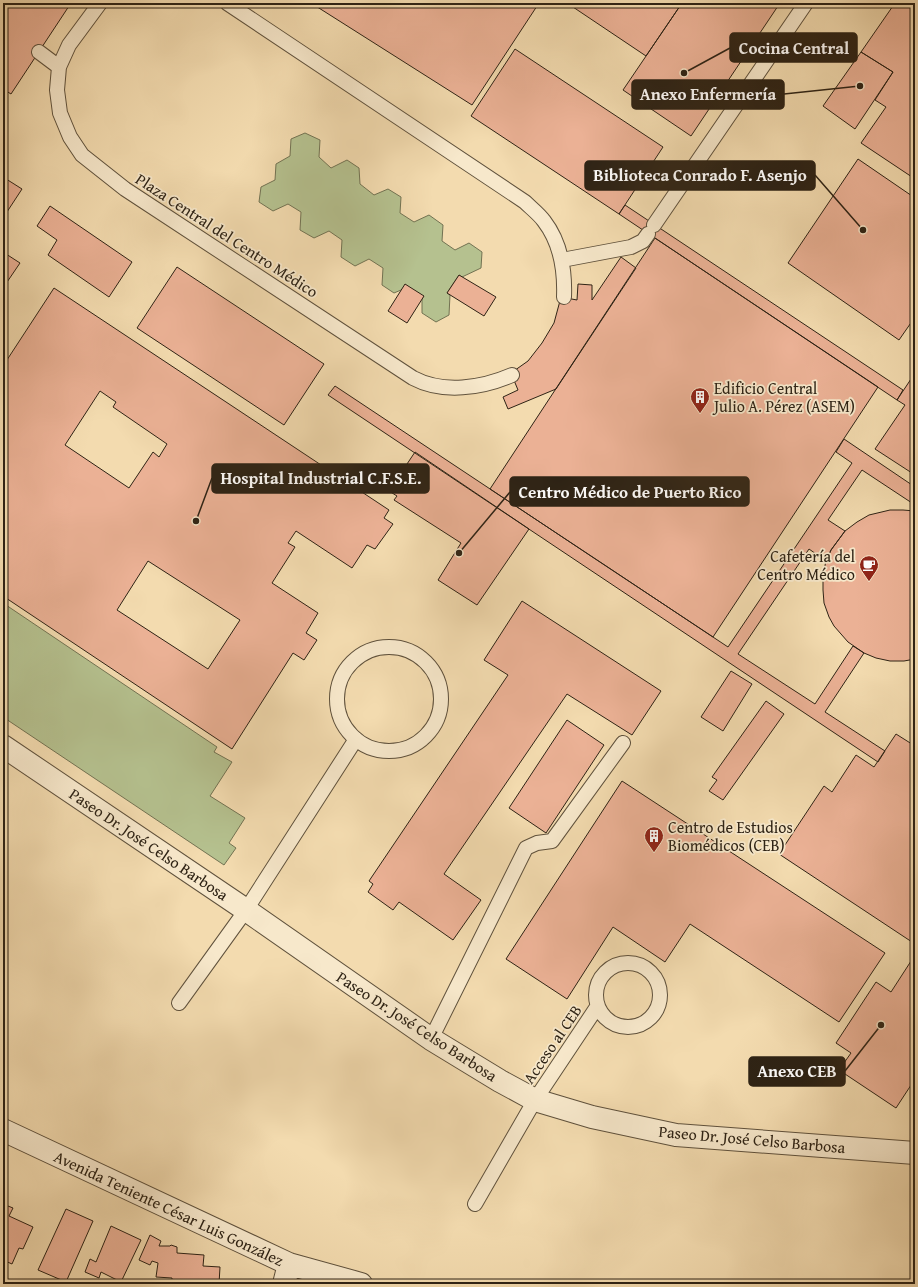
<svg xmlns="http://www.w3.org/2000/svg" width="918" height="1287" viewBox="0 0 918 1287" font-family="'Gentium Book Plus',serif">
<rect width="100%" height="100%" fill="#f3dbaf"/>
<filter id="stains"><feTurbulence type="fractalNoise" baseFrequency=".005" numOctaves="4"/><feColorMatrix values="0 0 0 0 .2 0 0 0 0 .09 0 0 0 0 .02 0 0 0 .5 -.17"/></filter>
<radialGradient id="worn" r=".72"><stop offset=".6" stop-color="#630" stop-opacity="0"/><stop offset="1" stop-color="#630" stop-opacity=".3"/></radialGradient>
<path fill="#b5c18f" stroke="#727252" d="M 305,133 L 320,140 L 319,157 L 331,168 L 347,160 L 359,168 L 360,184 L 374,195 L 388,189 L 401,197 L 400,213 L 414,222 L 429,215 L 443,225 L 442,241 L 455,250 L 469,243 L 482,252 L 481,268 L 462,277 L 459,275 L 447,293 L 450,295 L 449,315 L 436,322 L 422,313 L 422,299 L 423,297 L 401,290 L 394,293 L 382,285 L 383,268 L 369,259 L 355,266 L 341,257 L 342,240 L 329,231 L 314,238 L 300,230 L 301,212 L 288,204 L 273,211 L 259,202 L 261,187 L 275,180 L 276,164 L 290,156 L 291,139 Z
M 3,603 L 217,747 L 214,752 L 232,762 L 210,796 L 245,818 L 229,843 L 236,848 L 224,865 L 3,717 Z"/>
<path fill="#ebb195" stroke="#2e2315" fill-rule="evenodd" d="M 3,3 L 71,3 L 11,94 L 3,89 Z
M 311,3 L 539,3 L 472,105 Z
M 567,3 L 682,3 L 646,56 Z
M 682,3 L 780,3 L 691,136 L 623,90 Z
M 895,3 L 915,3 L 915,179 L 861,143 L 886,107 L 875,100 L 893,72 L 861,52 Z
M 515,49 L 663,147 L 619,214 L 471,116 Z
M 861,52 L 893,72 L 855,129 L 823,106 Z
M 858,159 L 915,198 L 915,317 L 899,340 L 788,263 Z
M 3,177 L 22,189 L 3,218 Z
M 625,205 L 903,390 L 897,400 L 619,214 Z
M 50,206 L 132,262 L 109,297 L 48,255 L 57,240 L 37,226 Z
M 655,238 L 878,387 L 713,637 L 490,489 Z
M 3,252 L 20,263 L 3,288 Z
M 621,257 L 636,268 L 556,389 L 508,409 L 503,397 L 518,390 L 511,373 L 528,361 L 542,343 L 554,323 L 561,297 L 577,300 L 578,284 L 592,285 L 592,300 Z
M 177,267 L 324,364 L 284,425 L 137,328 Z
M 459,275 L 496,297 L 484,316 L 447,293 Z
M 405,284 L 424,296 L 407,323 L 388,311 Z
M 54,288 L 389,510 L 384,518 L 393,524 L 375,549 L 367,545 L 352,568 L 296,531 L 288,543 L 295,547 L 272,583 L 318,613 L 306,633 L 317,640 L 304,660 L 293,653 L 232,749 L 3,596 L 3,366 ZM 100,391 L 116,402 L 113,407 L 167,444 L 159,457 L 153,452 L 129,488 L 65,445 ZM 148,561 L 240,620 L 208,669 L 117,610 Z
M 915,373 L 915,475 L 875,449 L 905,405 L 897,400 Z
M 335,386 L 728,647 L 852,463 L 836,452 L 844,439 L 915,487 L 915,505 L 862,470 L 828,520 L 845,531 L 831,550 L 826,561 L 809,549 L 738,654 L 815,704 L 853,646 L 864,653 L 825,712 L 885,751 L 878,762 L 328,395 Z
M 415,452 L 529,529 L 477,605 L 438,580 L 461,543 L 394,500 L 397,496 L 389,491 Z
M 890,510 L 903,510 L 915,511 L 915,659 L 904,661 L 890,661 L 876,658 L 864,653 L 848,642 L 834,626 L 829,617 L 824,603 L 823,590 L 823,574 L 826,561 L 831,550 L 845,531 L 857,522 L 869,515 Z
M 522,601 L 661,691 L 632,735 L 567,694 L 444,874 L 481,900 L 453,940 L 399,902 L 393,910 L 368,892 L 373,884 L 369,881 L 508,675 L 484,660 Z
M 731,671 L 752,684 L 723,731 L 701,717 Z
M 766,701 L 784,714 L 723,800 L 709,791 L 717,780 L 712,777 Z
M 567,720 L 604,745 L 546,833 L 509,808 Z
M 896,734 L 915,746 L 915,944 L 779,854 L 824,786 L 832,792 L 856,755 L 874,767 Z
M 622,781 L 885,953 L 839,1022 L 690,924 L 665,962 L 613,927 L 567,999 L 506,959 Z
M 913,958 L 915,959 L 915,1005 L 913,1007 L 915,1008 L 915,1079 L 896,1108 L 839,1070 L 851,1053 L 836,1043 L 876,982 L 891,992 Z
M 3,1204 L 13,1208 L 9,1216 L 33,1227 L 23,1249 L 19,1248 L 12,1264 L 3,1260 Z
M 66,1209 L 93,1221 L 66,1282 L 38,1270 Z
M 111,1226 L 141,1240 L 121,1282 L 101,1272 L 99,1278 L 85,1272 L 90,1259 L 96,1262 Z
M 150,1235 L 161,1241 L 159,1246 L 170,1246 L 171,1245 L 177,1247 L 177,1253 L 204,1255 L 203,1266 L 220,1267 L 219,1284 L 172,1284 L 172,1278 L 156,1277 L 158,1263 L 152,1261 L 150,1265 L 139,1260 Z"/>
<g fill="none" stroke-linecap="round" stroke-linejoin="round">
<defs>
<path id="service" d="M 100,3 L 69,45 L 59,67 L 57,90 L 60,113 L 70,137 L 82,155 L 125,189 L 413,378 C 443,394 482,388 512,375
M 227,3 L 525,202 C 531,208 539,214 544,221 C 561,243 565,271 564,297
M 39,52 L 59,67
M 654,225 L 806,3
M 562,260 L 631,247 L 643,241 L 648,234
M337 699a52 52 0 1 1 104 0a52 52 0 1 1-104 0Z
M596 995a32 32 0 1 1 64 0a32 32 0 1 1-64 0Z
M 179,1003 L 246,910 L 356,739
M 431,1039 L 526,848 L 537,843 L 552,841 L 623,743
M 475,1204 L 535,1100 L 597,1007"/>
<path id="minor" d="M 3,746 L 246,910 L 431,1039 L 500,1081 L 535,1100 L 592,1117 L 676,1135 L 915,1153
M 3,1130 L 289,1264 L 361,1284
M 284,1284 L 289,1264"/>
</defs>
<use href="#service" stroke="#5f513c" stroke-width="16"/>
<use href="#minor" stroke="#5f513c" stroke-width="24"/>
<use href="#service" stroke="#f7e8cb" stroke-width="14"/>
<use href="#minor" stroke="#f7e8cb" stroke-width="22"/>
</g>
<defs>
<symbol id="building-pin" viewBox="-11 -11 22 30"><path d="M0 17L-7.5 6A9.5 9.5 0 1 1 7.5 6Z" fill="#8f2418" stroke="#f7e8cb"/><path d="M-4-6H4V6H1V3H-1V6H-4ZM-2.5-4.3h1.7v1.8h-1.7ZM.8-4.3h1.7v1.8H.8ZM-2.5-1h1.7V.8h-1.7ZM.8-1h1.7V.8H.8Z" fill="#fff"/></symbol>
<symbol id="cafe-pin" viewBox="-11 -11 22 30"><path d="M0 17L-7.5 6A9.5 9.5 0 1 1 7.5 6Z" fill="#8f2418" stroke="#f7e8cb"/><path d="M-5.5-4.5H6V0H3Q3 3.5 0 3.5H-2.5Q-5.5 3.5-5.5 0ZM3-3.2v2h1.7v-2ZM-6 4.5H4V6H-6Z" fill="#fff"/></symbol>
</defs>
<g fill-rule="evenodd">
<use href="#building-pin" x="689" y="386" width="22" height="30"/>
<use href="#cafe-pin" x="858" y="554" width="22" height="30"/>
<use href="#building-pin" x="643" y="825" width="22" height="30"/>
</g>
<g text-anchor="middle" stroke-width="3.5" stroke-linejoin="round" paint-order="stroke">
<g font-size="16" fill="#2e2315" stroke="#f7e8cb">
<text transform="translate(227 235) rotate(33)" y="6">Plaza Central del Centro Médico</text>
<text transform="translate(149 844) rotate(34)" y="6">Paseo Dr. José Celso Barbosa</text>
<text transform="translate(417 1026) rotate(33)" y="6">Paseo Dr. José Celso Barbosa</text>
<text transform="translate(552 1044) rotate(-56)" y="6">Acceso al CEB</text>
<text transform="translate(752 1139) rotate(5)" y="6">Paseo Dr. José Celso Barbosa</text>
<text transform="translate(169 1208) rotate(25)" y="6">Avenida Teniente César Luis González</text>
</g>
<g font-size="16" fill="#2e2315" stroke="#f7e8cb" text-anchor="start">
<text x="714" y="394">Edificio Central<tspan x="714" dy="18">Julio A. Pérez (ASEM)</tspan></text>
<text x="855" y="562" text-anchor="end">Cafetería del<tspan x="855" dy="18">Centro Médico</tspan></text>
<text x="668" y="833">Centro de Estudios<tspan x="668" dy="18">Biomédicos (CEB)</tspan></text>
</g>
</g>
<path fill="none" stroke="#2e2315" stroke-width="1.5" d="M684 73L730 48M860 86L784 94M863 230L815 175M196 521L212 478M459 553L510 492M881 1025L845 1071"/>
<g fill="#2e2315" stroke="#f7e8cb" stroke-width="1.5">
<circle cx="684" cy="73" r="4"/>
<circle cx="860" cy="86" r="4"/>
<circle cx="863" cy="230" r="4"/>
<circle cx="196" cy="521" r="4"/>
<circle cx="459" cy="553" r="4"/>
<circle cx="881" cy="1025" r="4"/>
</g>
<g fill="#2e2315" stroke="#2e2315" stroke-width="1.5">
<rect x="730" y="33" width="127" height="29" rx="4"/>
<rect x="632" y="80" width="152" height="29" rx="4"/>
<rect x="585" y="161" width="230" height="29" rx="4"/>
<rect x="212" y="464" width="217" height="29" rx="4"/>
<rect x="510" y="477" width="239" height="29" rx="4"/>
<rect x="749" y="1057" width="96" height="29" rx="4"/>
</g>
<g font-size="17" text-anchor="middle" font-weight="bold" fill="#fff">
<text x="794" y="54">Cocina Central</text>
<text x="708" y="100">Anexo Enfermería</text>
<text x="700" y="181">Biblioteca Conrado F. Asenjo</text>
<text x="321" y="484">Hospital Industrial C.F.S.E.</text>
<text x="630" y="498">Centro Médico de Puerto Rico</text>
<text x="797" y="1077">Anexo CEB</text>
</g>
<rect width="918" height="1287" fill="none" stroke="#f3dbaf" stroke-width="16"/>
<rect x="4" y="4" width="910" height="1279" fill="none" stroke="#2e2315" stroke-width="2"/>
<rect x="8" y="8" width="902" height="1271" fill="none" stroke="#2e2315"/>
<rect width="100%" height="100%" filter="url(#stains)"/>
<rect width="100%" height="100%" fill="url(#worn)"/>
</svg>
